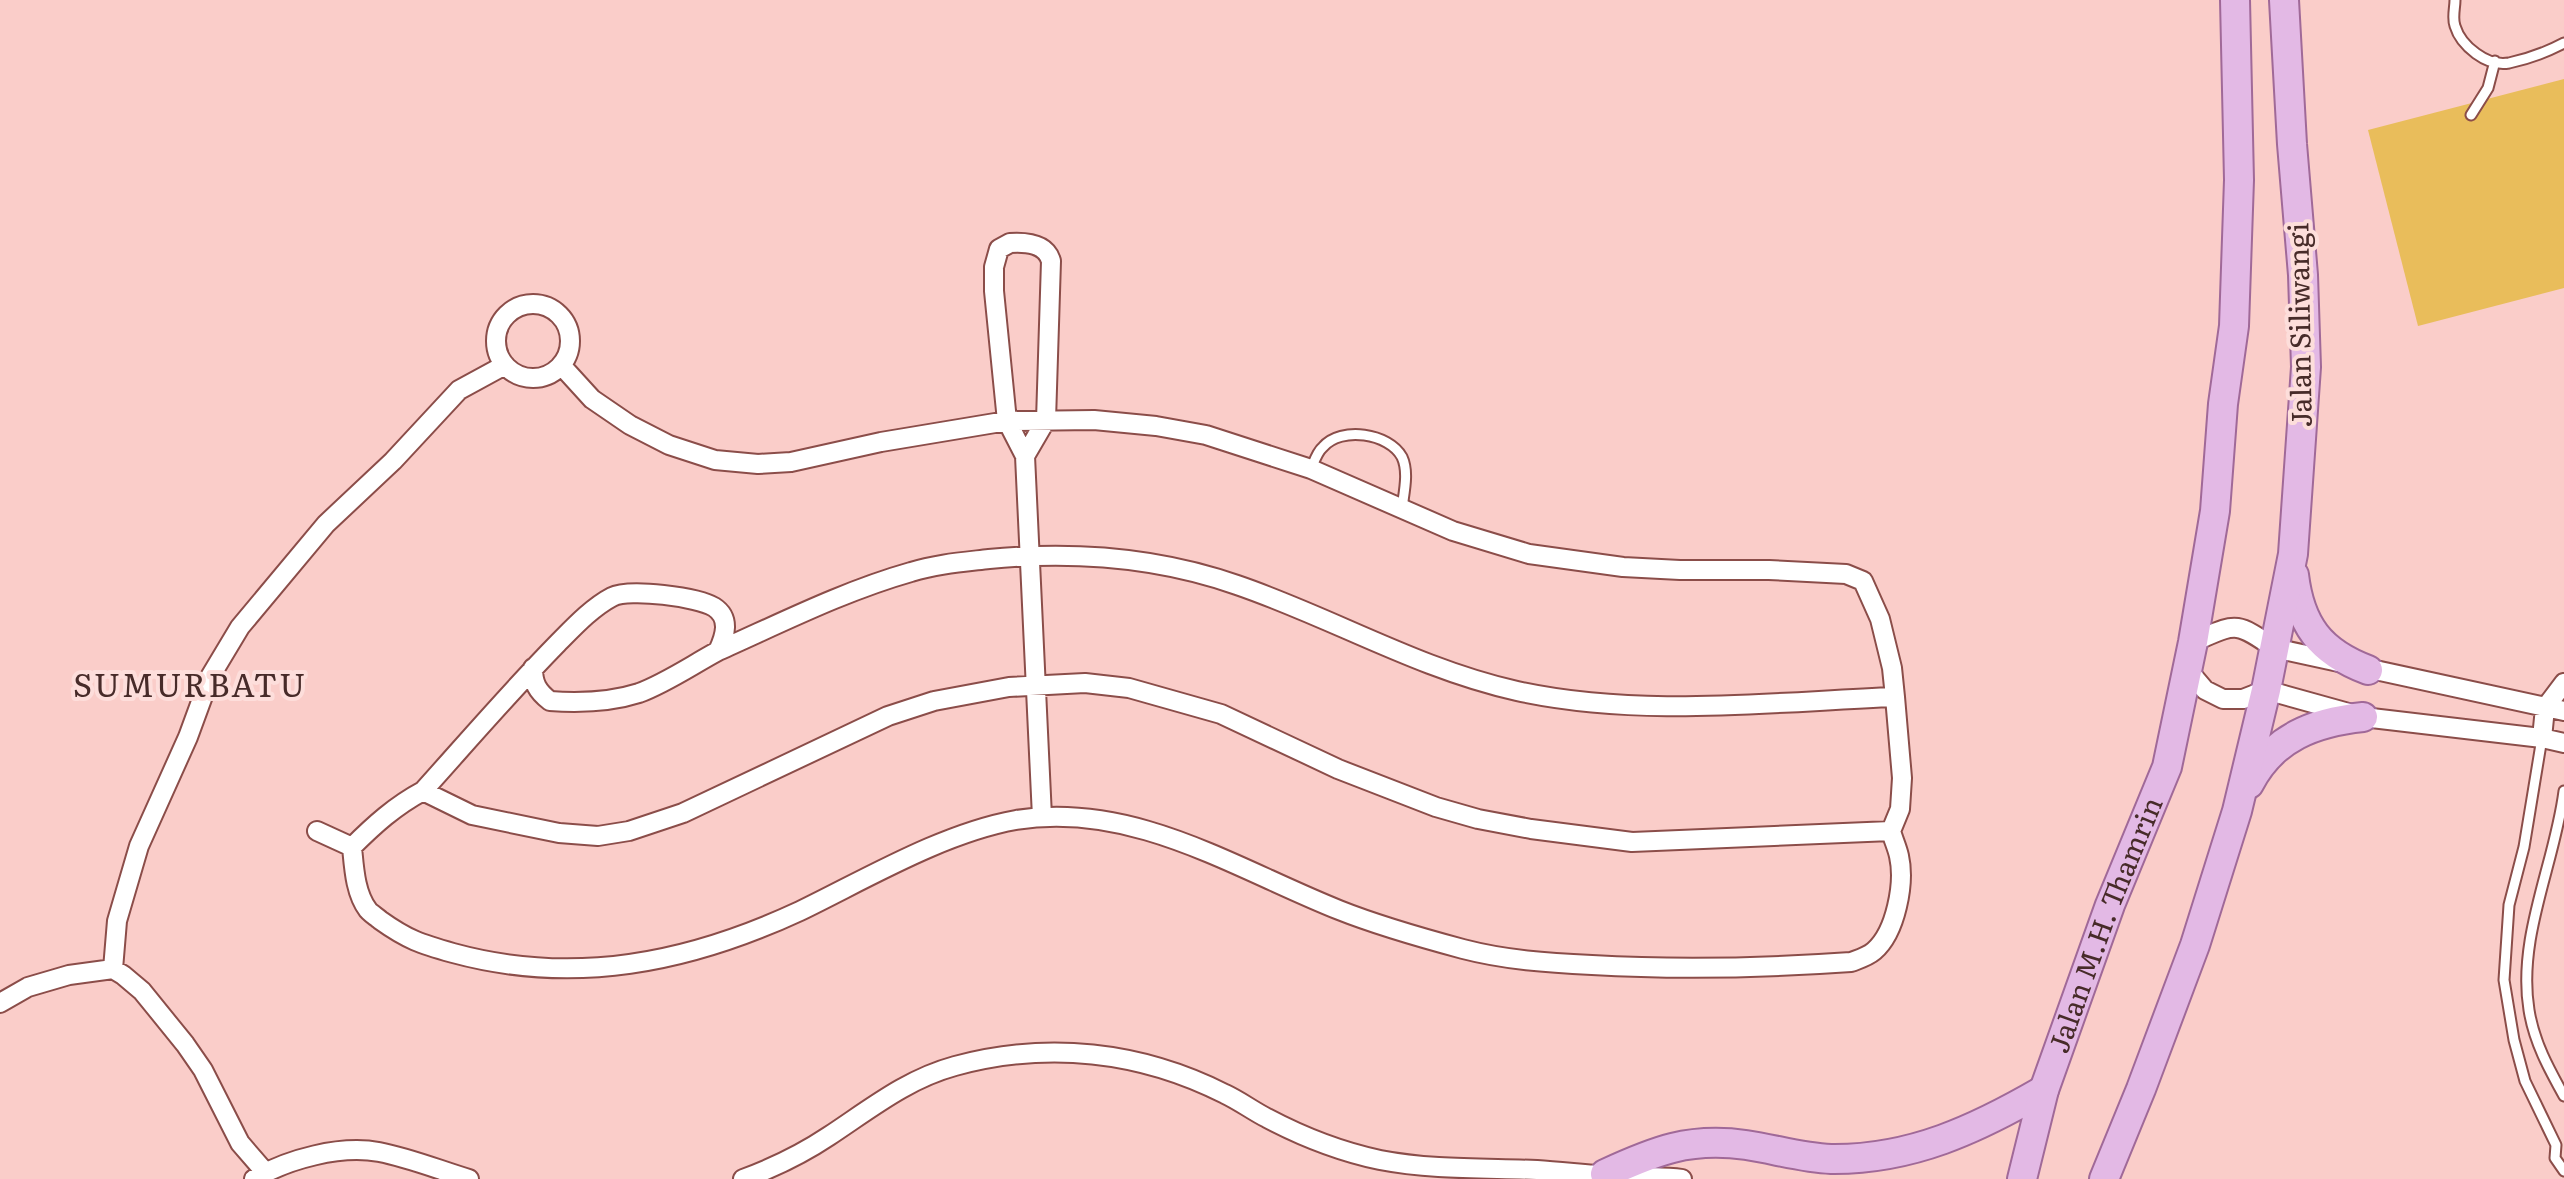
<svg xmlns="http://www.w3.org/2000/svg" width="2564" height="1179" viewBox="0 0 2564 1179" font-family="Literata,serif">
<rect width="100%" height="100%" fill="#facdc9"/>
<path fill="#e9bd5b" d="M 2564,79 L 2564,288 L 2418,326 L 2368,130 Z"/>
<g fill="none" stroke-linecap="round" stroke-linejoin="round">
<defs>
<path id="service" d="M 2455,0 C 2455,8 2452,18 2455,26 C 2461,46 2487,67 2509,63 C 2528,59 2547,52 2564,43
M 2471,115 L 2488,88 L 2495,61
M 1311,469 C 1314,462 1317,452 1323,447 C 1341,426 1389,433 1402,457 C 1409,472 1404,492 1402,508
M 2542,738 L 2524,847 L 2509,905 L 2504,980 L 2514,1040 L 2525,1081 L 2556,1145 L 2555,1158 L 2564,1171
M 2564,791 C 2555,863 2517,937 2529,1010 C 2534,1042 2549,1069 2564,1096"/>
<path id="minor" d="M 1010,243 C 1026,242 1046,243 1051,261 L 1046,420 L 1025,456 L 1007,421 L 994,291 L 994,267 L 999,249 Z
M496 341a37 37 0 1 1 74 0a37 37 0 1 1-74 0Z
M 1025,456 L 1042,817
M 2193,642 C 2236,624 2234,620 2274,648 L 2564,711
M 718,651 C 781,623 844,591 911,572 C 936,564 963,562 989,559 C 1073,551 1157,557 1237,585 C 1331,617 1418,669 1517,691 C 1640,718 1770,702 1895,697
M 2188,670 L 2205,690 L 2223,699 L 2243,699 L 2266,690 L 2363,717 L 2542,738 L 2564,743
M 2542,738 L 2545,708 L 2564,683
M 423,791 L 472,815 L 559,833 L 598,836 L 629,831 L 683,813 L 888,716 L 934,701 L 1009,687 L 1085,683 L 1129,688 L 1221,714 L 1338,769 L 1436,807 L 1478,819 L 1531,829 L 1632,842 L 1891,831
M 317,831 L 352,847 C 354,867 355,893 368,910 C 369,912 378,918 380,920 C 408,940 421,944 453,953 C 574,986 688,963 800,911 C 866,879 943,833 1016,820 C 1133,801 1236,869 1339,910 C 1379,926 1422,938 1463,949 C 1505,960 1548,963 1592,965 C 1678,970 1765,968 1851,962 C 1859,959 1867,957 1874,951 C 1896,932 1905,883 1899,856 C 1897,847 1893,839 1891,831 L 1900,809 L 1902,778 L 1895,697 L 1892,668 L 1880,619 L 1863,581 L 1846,574 L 1769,570 L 1680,570 L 1623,567 L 1529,554 L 1453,531 L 1311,469 L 1206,435 L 1156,426 L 1094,420 L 1007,421 L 881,442 L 791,462 L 758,464 L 715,460 L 669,445 L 630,425 L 592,399 L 561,365
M 352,847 C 374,825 395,806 423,791 C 467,742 510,692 556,645 C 572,629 591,608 612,597 C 629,588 698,597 714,607 C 731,618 725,636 718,651 C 692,665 666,683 639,693 C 611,702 578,703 550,701 C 537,691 533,683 533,668
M 113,969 L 117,921 L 139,846 L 188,737 L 210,677 L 240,627 L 326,524 L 393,461 L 459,390 L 505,365
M 0,1003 L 28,987 L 69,975 L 113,969 L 123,975 L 142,991 L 185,1044 L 203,1070 L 240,1143 L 265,1172
M 254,1179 C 288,1159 340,1145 379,1152 C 410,1158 439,1170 469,1179
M 743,1179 C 773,1168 802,1154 829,1136 C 870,1109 907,1079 955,1066 C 1047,1041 1140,1051 1225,1094 C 1240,1101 1253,1111 1267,1118 C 1301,1136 1342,1152 1380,1160 C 1432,1170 1484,1168 1537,1170 C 1567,1172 1597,1176 1627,1177 C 1646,1178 1663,1176 1682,1179"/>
<g id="primary">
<path d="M 2294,575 C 2300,625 2320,652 2368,670"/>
<path d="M 2249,784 C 2273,737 2315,722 2363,717"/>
<path d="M 1605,1174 C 1655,1151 1689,1137 1746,1145 C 1774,1149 1802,1158 1831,1159 C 1911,1160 1977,1129 2044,1090"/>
<path id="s1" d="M 2022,1179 L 2044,1090 L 2110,905 L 2167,767 L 2193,642 L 2215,511 L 2223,404 L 2234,326 L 2239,180 L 2235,0"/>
<path d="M 2104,1179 L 2141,1089 L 2195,945 L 2237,811 L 2266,690 L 2293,554 L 2306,367 L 2303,275 L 2292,144 L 2284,0"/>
</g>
</defs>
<use href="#service" stroke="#8b4d49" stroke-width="13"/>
<use href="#minor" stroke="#8b4d49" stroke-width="22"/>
<use href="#primary" stroke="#a06998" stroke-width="32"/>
<use href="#service" stroke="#fff" stroke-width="9"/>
<use href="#minor" stroke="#fff" stroke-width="18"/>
<use href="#primary" stroke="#e3b9e5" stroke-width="28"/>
</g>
<g text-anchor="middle" stroke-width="8" stroke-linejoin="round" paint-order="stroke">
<g font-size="28" fill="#472b29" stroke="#fddedb">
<text transform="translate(2300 325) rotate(-91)" y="10">Jalan Siliwangi</text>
<text dy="10" stroke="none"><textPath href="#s1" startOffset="268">Jalan M.H. Thamrin</textPath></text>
</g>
<g font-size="32" letter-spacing="2" fill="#472b29" stroke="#fddedb">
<text x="190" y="697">SUMURBATU</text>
</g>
</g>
</svg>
